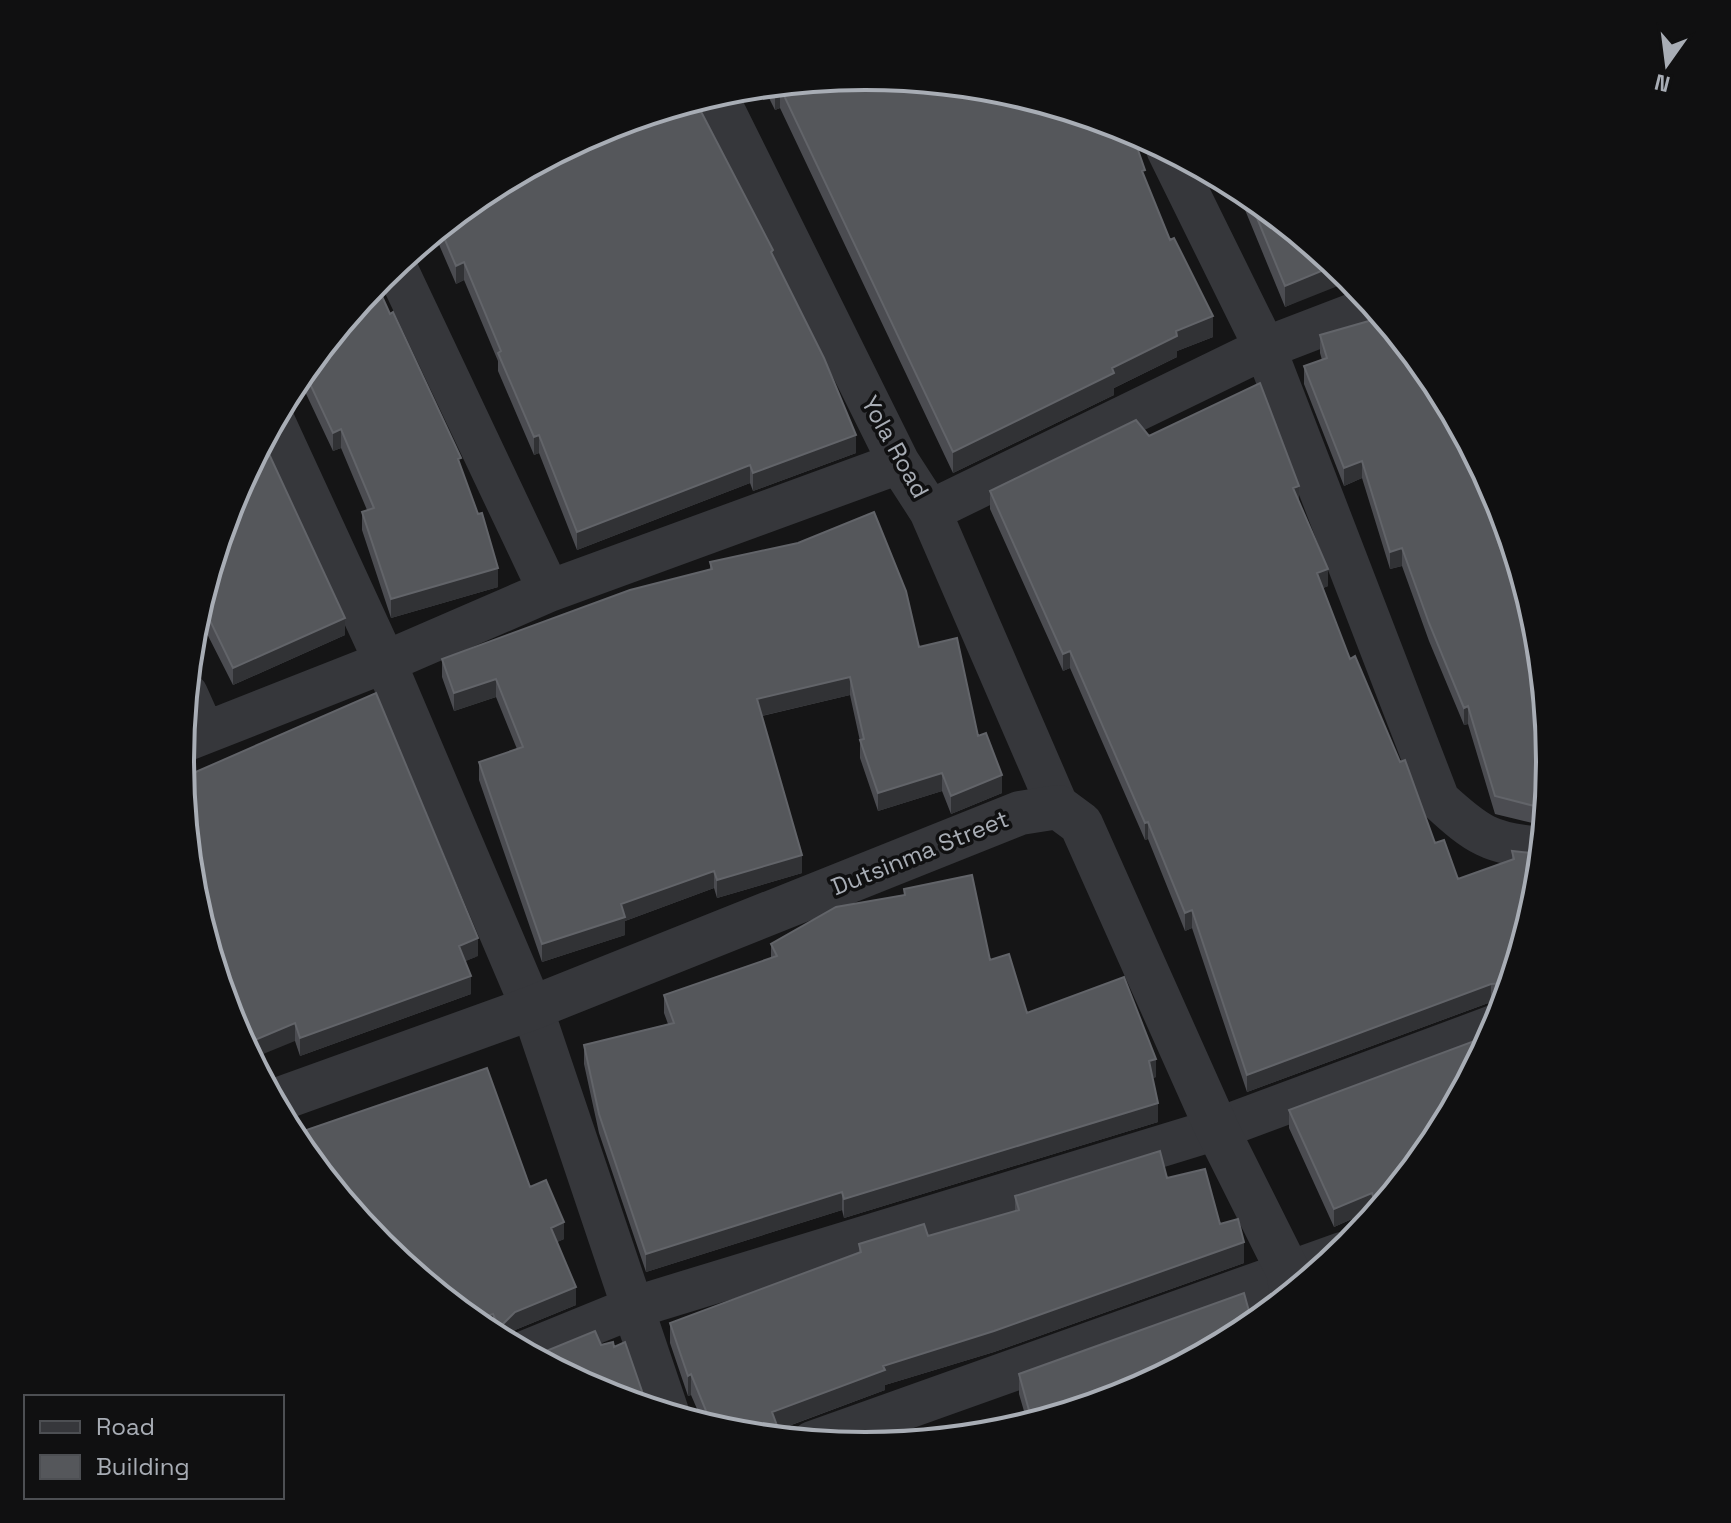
<svg xmlns="http://www.w3.org/2000/svg" width="1731" height="1523" viewBox="0 0 1731 1523" font-family="'Space Grotesk',sans-serif">
<rect width="100%" height="100%" fill="#151516"/>
<g fill="none" stroke-linecap="round" stroke-linejoin="round">
<path stroke="#36373b" stroke-width="42" d="M 716,94 L 899,463 L 930,511 L 1058,807
M 1167,149 L 1265,348 L 1439,800 C 1477,835 1490,844 1543,848
M 395,265 L 549,591
M 274,421 L 385,662 L 532,1008 L 669,1415
M 930,511 L 1265,348 L 1374,306
M 187,694 L 204,732
M 182,742 L 385,662 L 549,591 L 899,463
M 524,1352 L 632,1308 L 1217,1129 L 1499,1024
M 812,1442 L 1342,1253"/>
<path stroke="#36373b" stroke-width="44" d="M 274,1101 L 532,1008 L 1020,813 L 1058,807 L 1081,824 L 1217,1129 L 1289,1273 L 1291,1295"/>
</g>
<path fill="#4b4c51" d="M 866,76 L 1145,179 L 1170,240 L 1213,337 L 1177,351 L 1177,357 L 1114,388 L 1114,395 L 953,473 L 780,108 L 775,110 L 763,86 Z
M 1238,187 L 1247,192 L 1351,277 L 1285,307 L 1243,205 L 1243,196 Z
M 485,191 L 773,257 L 856,453 L 753,491 L 750,483 L 577,550 L 539,453 L 534,455 L 498,371 L 498,361 L 464,280 L 456,284 L 434,233 Z
M 376,283 L 461,468 L 498,587 L 391,618 L 362,530 L 362,512 L 367,510 L 341,448 L 333,451 L 300,381 L 294,384 Z
M 1320,335 L 1494,506 L 1486,509 L 1532,638 L 1551,762 L 1545,826 L 1495,814 L 1468,724 L 1464,725 L 1429,641 L 1402,566 L 1390,569 L 1362,478 L 1344,486 L 1304,384 L 1304,366 L 1322,360 L 1320,353 Z
M 1149,436 L 1299,501 L 1328,586 L 1323,588 L 1350,659 L 1435,843 L 1458,879 L 1512,860 L 1512,851 L 1538,896 L 1506,1001 L 1491,1002 L 1247,1092 L 1192,928 L 1185,931 L 1148,839 L 1145,840 L 1070,668 L 1063,671 L 990,509 L 990,491 Z
M 232,499 L 345,635 L 233,685 L 197,614 Z
M 710,562 L 919,647 L 978,736 L 1002,793 L 951,814 L 942,791 L 878,811 L 860,758 L 860,741 L 850,695 L 762,716 L 802,873 L 717,898 L 714,888 L 625,921 L 625,935 L 542,962 L 479,780 L 479,762 L 517,749 L 496,697 L 454,711 L 442,677 L 442,659 L 710,569 Z
M 904,889 L 990,960 L 1027,1013 L 1156,1077 L 1152,1078 L 1158,1122 L 844,1218 L 842,1210 L 646,1272 L 599,1133 L 584,1064 L 584,1045 L 668,1024 L 664,1013 L 664,995 L 771,959 L 771,944 L 904,895 Z
M 478,956 L 465,961 L 471,994 L 300,1056 L 295,1041 L 232,1023 Z
M 1289,1110 L 1435,1143 L 1374,1217 L 1372,1210 L 1334,1227 L 1289,1128 Z
M 298,1133 L 564,1239 L 557,1242 L 576,1305 L 515,1330 L 504,1342 L 495,1337 L 493,1332 L 488,1333 L 484,1331 Z
M 1167,1178 L 1220,1224 L 1244,1263 L 994,1352 L 885,1385 L 885,1390 L 778,1430 L 731,1434 L 704,1425 L 691,1395 L 688,1396 L 670,1343 L 670,1323 L 859,1253 L 859,1244 L 928,1236 L 1015,1211 L 1015,1196 Z
M 1019,1374 L 1127,1395 L 1028,1425 L 1019,1394 Z"/>
<path fill="#313235" d="M 780,87 L 780,108 L 775,110 L 775,89 Z
M 464,262 L 464,280 L 456,284 L 456,266 Z
M 1336,265 L 1353,280 L 1285,307 L 1285,286 Z
M 1213,316 L 1213,337 L 1177,351 L 1177,357 L 1114,388 L 1114,395 L 953,473 L 953,452 L 1112,368 L 1176,331 Z
M 341,429 L 341,448 L 333,451 L 333,433 Z
M 539,435 L 539,453 L 534,455 L 534,437 Z
M 856,435 L 856,453 L 753,491 L 753,473 Z
M 1362,461 L 1362,478 L 1344,486 L 1344,468 Z
M 750,465 L 750,483 L 577,550 L 577,532 Z
M 1299,486 L 1299,503 L 1293,488 Z
M 1493,489 L 1494,506 L 1481,511 L 1481,493 Z
M 1402,548 L 1402,566 L 1390,569 L 1390,552 Z
M 498,568 L 498,587 L 391,618 L 391,599 Z
M 1328,569 L 1328,586 L 1317,591 L 1317,573 Z
M 345,618 L 345,635 L 233,685 L 233,668 Z
M 1070,651 L 1070,668 L 1063,671 L 1063,654 Z
M 850,677 L 850,695 L 757,717 L 757,699 Z
M 496,679 L 496,697 L 454,711 L 454,693 Z
M 1468,706 L 1468,724 L 1464,725 L 1464,708 Z
M 942,773 L 942,791 L 878,811 L 878,793 Z
M 1002,775 L 1002,793 L 951,814 L 951,796 Z
M 1148,822 L 1148,839 L 1145,840 L 1145,823 Z
M 802,855 L 802,873 L 717,898 L 717,880 Z
M 714,871 L 714,888 L 625,921 L 625,935 L 542,962 L 542,944 L 621,904 Z
M 1192,910 L 1192,928 L 1185,931 L 1185,913 Z
M 478,938 L 478,956 L 459,964 L 459,946 Z
M 471,976 L 471,994 L 300,1056 L 300,1038 Z
M 1491,984 L 1491,1002 L 1247,1092 L 1247,1075 Z
M 295,1023 L 295,1041 L 251,1059 L 243,1045 Z
M 1156,1059 L 1156,1077 L 1149,1080 L 1149,1061 Z
M 1158,1103 L 1158,1122 L 844,1218 L 844,1199 Z
M 842,1192 L 842,1210 L 646,1272 L 646,1254 Z
M 1372,1193 L 1372,1210 L 1334,1227 L 1334,1209 Z
M 564,1222 L 564,1239 L 551,1245 L 551,1228 Z
M 1244,1242 L 1244,1263 L 994,1352 L 885,1385 L 885,1390 L 772,1432 L 772,1412 L 883,1366 Z
M 576,1287 L 576,1305 L 515,1330 L 504,1342 L 499,1339 L 499,1328 L 515,1312 Z
M 493,1314 L 493,1332 L 488,1333 L 472,1321 Z
M 691,1374 L 691,1395 L 688,1396 L 688,1376 Z
M 1112,1392 L 1112,1400 L 1030,1424 L 1030,1414 Z
M 643,1394 L 643,1407 L 628,1402 L 628,1399 Z"/>
<path fill="#55575b" stroke="#626469" stroke-width="2" d="M 866,76 L 1000,89 L 1131,130 L 1145,170 L 1142,171 L 1170,240 L 1174,238 L 1213,316 L 1176,331 L 1177,336 L 1112,368 L 1114,373 L 953,452 L 780,87 L 775,89 L 773,85 Z
M 695,100 L 773,250 L 771,252 L 824,358 L 856,435 L 753,473 L 750,465 L 577,532 L 539,435 L 534,437 L 498,353 L 501,351 L 464,262 L 456,266 L 440,228 L 485,191 L 604,128 Z
M 1246,191 L 1247,192 L 1336,265 L 1285,286 Z
M 376,283 L 390,314 L 393,312 L 461,458 L 458,459 L 478,514 L 482,513 L 498,568 L 391,599 L 362,512 L 374,508 L 341,429 L 333,433 L 304,371 Z
M 1383,317 L 1436,381 L 1493,489 L 1481,493 L 1532,638 L 1539,636 L 1551,762 L 1546,809 L 1495,796 L 1468,706 L 1464,708 L 1429,623 L 1402,548 L 1390,552 L 1362,461 L 1344,468 L 1304,366 L 1327,358 L 1320,335 Z
M 1260,383 L 1299,486 L 1293,488 L 1328,569 L 1317,573 L 1350,659 L 1355,656 L 1400,762 L 1405,760 L 1435,843 L 1444,840 L 1458,879 L 1514,859 L 1512,851 L 1542,854 L 1538,896 L 1510,986 L 1504,983 L 1491,984 L 1247,1075 L 1192,910 L 1185,913 L 1148,822 L 1145,823 L 1070,651 L 1063,654 L 990,491 L 1136,420 L 1149,436 Z
M 263,441 L 345,618 L 233,668 L 201,602 L 232,499 Z
M 874,512 L 906,591 L 919,647 L 957,638 L 978,736 L 986,733 L 1002,775 L 951,796 L 942,773 L 878,793 L 860,740 L 864,739 L 850,677 L 757,699 L 802,855 L 717,880 L 714,871 L 621,904 L 625,917 L 542,944 L 479,762 L 523,747 L 496,679 L 454,693 L 442,659 L 630,590 L 712,569 L 710,562 L 798,543 Z
M 376,693 L 478,938 L 459,946 L 471,976 L 300,1038 L 295,1023 L 243,1045 L 232,1023 L 193,895 L 182,778 Z
M 972,875 L 990,960 L 1009,954 L 1027,1013 L 1124,977 L 1156,1059 L 1149,1061 L 1158,1103 L 844,1199 L 842,1192 L 646,1254 L 599,1114 L 584,1045 L 674,1023 L 664,995 L 777,956 L 771,944 L 836,907 L 905,895 L 904,889 Z
M 1493,1034 L 1435,1143 L 1378,1213 L 1372,1193 L 1334,1209 L 1289,1110 Z
M 487,1068 L 530,1187 L 546,1180 L 564,1222 L 551,1228 L 576,1287 L 515,1312 L 499,1328 L 493,1314 L 472,1321 L 380,1246 L 295,1142 L 287,1126 L 295,1123 L 298,1133 Z
M 1160,1151 L 1167,1178 L 1205,1169 L 1220,1224 L 1238,1219 L 1244,1242 L 994,1331 L 883,1366 L 885,1370 L 772,1412 L 782,1439 L 731,1434 L 723,1431 L 722,1427 L 716,1429 L 713,1428 L 691,1374 L 688,1376 L 670,1323 L 861,1252 L 859,1244 L 924,1224 L 928,1236 L 1019,1210 L 1015,1196 Z
M 1244,1293 L 1253,1326 L 1246,1332 L 1127,1395 L 1113,1399 L 1112,1392 L 1030,1414 L 1019,1374 Z
M 595,1331 L 601,1345 L 613,1342 L 614,1347 L 625,1342 L 643,1394 L 628,1399 L 628,1402 L 603,1395 L 535,1358 L 534,1356 Z"/>
<g text-anchor="middle" stroke-width="7" stroke-linejoin="round" paint-order="stroke">
<g font-size="24" fill="#a8adb5" stroke="#101011">
<text transform="translate(895 447) rotate(61)" y="8">Yola Road</text>
<text transform="translate(920 853) rotate(-22)" y="8">Dutsinma Street</text>
</g>
</g>
<path d="M0 0H1731V1523H0ZM194 761a671 671 0 1 1 1342 0a671 671 0 1 1-1342 0Z" fill="#101011" fill-rule="evenodd"/>
<path fill="none" stroke="#a8adb5" stroke-width="4" d="M194 761a671 671 0 1 1 1342 0a671 671 0 1 1-1342 0Z"/>
<rect x="24" y="1395" width="260" height="104" fill="#101011" stroke="#4d4f53" stroke-width="2"/>
<rect x="40" y="1421" width="40" height="12" fill="#36373b" stroke="#4d4f53" stroke-width="2"/>
<text x="96" y="1435" font-size="24" fill="#a8adb5">Road</text>
<rect x="40" y="1455" width="40" height="24" fill="#55575b" stroke="#4d4f53" stroke-width="2"/>
<text x="96" y="1475" font-size="24" fill="#a8adb5">Building</text>
<g transform="translate(1667 64) rotate(194)" stroke="#101011" stroke-width="6" paint-order="stroke">
<path d="M0-6L14 30L0 20L-14 30Z" fill="#a8adb5"/>
<text y="-12" font-size="22" font-weight="bold" text-anchor="middle" fill="#a8adb5">N</text>
</g>
</svg>
